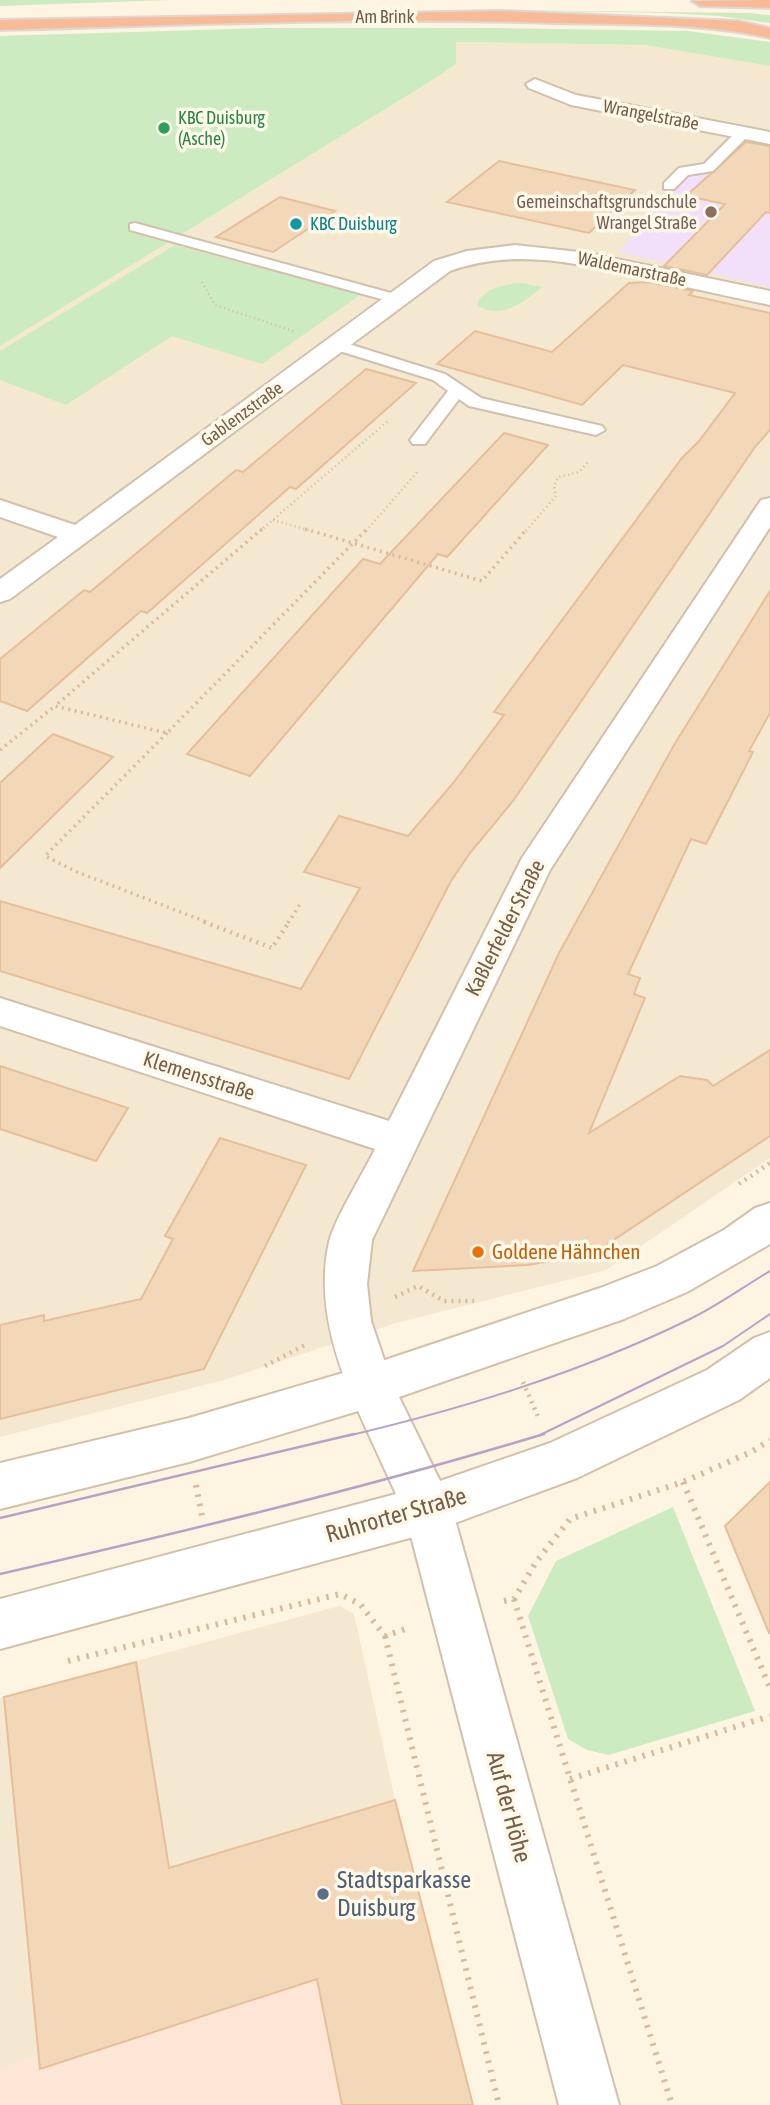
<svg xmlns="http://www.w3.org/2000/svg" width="770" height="2105" viewBox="0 0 770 2105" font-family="'Asap Condensed',sans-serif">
<rect width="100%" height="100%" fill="#fdf5e2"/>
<path fill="#f5e8d0" d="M 456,42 L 645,45 L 770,66 L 770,1158 L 606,1270 L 396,1323 L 224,1380 L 0,1437 L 0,346 L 431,81 L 456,64 Z
M 339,1606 L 354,1614 L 395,1800 L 430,1944 L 41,2069 L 38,2055 L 0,2069 L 0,1698 Z"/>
<path fill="#fde6d5" d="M 317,1979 L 342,2105 L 0,2105 L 0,2069 L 39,2055 L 41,2069 Z"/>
<path fill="#f2dff9" d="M 737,143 L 770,150 L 770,287 L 619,252 L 686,172 L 711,168 Z"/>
<path fill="#cdebc0" d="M 0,0 L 171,0 L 0,6 Z
M 501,10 L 749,13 L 770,15 L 770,23 L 719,16 L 665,13 Z
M 264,28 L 495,28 L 688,31 L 770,42 L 770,66 L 645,45 L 456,42 L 456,64 L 431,81 L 0,346 L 0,36 Z
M 175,245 L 360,295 L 262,364 L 172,336 L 66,405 L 0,380 L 0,351 Z
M 521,283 L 542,287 C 525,302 500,321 477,305 C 483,288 505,284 521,283 Z
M 673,1507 L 755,1711 L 609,1755 L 587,1750 L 568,1739 L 528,1616 L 556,1561 Z"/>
<path fill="#f3d7b9" stroke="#e6bf99" stroke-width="2" d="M 746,142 L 770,146 L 770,213 L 766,212 L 707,275 L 664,266 L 725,204 L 686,196 Z
M 499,161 L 635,190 L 589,233 L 447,202 Z
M 280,197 L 335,211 L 273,252 L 216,237 Z
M 649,282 L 693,291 L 689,295 L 770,313 L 770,430 L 755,447 L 513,801 L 470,853 L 451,881 L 349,1079 L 0,971 L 0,901 L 301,989 L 360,888 L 304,872 L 339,816 L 408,836 L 454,782 L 504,715 L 494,712 L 682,458 L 699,441 L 735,393 L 623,365 L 582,405 L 437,364 L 475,331 L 552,352 L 629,283 Z
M 366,369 L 416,383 L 296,489 L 290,487 L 147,613 L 141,611 L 27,711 L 0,701 L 0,659 L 84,590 L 90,592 L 236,470 L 243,472 Z
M 504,433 L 548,445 L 447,557 L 438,554 L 250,776 L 187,754 L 363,559 L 380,564 Z
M 770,591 L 770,713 L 749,751 L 753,752 L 706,844 L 691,839 L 628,974 L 640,978 L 634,994 L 645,998 L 589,1133 L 680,1076 L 707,1080 L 713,1086 L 770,1050 L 770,1136 L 594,1253 L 528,1265 L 413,1271 L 559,953 L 674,745 Z
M 53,734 L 113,757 L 0,868 L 0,783 Z
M 0,1066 L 128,1108 L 96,1161 L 0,1129 Z
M 220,1138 L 306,1165 L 204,1369 L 0,1419 L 0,1325 L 44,1315 L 44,1321 L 141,1299 L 173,1239 L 165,1236 Z
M 770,1482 L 770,1633 L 769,1633 L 725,1526 Z
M 136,1662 L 169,1868 L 395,1800 L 473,2105 L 342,2105 L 317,1979 L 40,2069 L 4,1697 Z"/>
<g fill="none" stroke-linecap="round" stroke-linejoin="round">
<defs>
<path id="lane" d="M 743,129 L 749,133 L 748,136 L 713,171 L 688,175 L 674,189 L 664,189 L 664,183 L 679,168 L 704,164 L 738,130 Z
M 135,223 L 402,296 L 405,299 L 402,302 L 392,302 L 130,230 L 130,224 Z
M 336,340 L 445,374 L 481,398 L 602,426 L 605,430 L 596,435 L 469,406 L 459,399 L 425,444 L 413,444 L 410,440 L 448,391 L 433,380 L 330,348 L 328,345 L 330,342 Z"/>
<path id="street" d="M 535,79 L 576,95 L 770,132 L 770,144 L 571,105 L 529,88 L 526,84 Z
M 515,245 L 588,253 L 770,291 L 770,305 C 726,296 683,286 639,277 C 574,263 514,248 450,271 L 10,599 L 0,602 L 0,579 L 58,537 L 0,517 L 0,500 L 75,525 L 434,261 L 467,251 Z
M 770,498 L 770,527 L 550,870 L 372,1240 L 367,1284 L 371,1321 L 393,1386 L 386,1401 L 370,1407 L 354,1401 C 332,1351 317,1296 329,1242 C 335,1218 363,1174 375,1149 L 0,1026 L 0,998 L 389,1121 L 522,858 L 757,506 L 761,500 Z
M 428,1485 L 445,1492 L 452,1509 L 619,2105 L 559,2105 L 404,1509 L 411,1492 Z"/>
<path id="secondary" d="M 770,1203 L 770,1244 L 687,1292 L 624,1319 L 399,1397 L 440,1481 L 550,1443 L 707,1370 L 754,1338 L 770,1332 L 770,1378 L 739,1400 L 577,1478 L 428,1533 L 0,1649 L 0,1599 L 396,1494 L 358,1411 L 189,1462 L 0,1509 L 0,1463 L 189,1418 L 370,1365 L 600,1288 L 657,1266 L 724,1230 L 755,1208 Z"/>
<path id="highway" d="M 770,0 L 770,8 L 700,6 L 692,1 Z
M 500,11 L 738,21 L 770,28 L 770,38 C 699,22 625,25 553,23 C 369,17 184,25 0,30 L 0,20 Z"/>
</defs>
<use href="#lane" stroke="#d0c0ac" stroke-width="4"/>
<use href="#street" stroke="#d0c0ac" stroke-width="4"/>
<use href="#secondary" stroke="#d3c0a8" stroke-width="4"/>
<use href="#highway" stroke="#ded8d3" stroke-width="4"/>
<path stroke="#d8ba9c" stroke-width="2.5" stroke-dasharray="1 3.5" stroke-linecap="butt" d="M 202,282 L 215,305 L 296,332
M 273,520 L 311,531
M 260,531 L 388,421
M 366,531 L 419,470
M 526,531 L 556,496 L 554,486 L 558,477 L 579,472 L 589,461"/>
<path stroke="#d8ba9c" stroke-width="3.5" stroke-dasharray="2 4.5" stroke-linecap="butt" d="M 262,529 L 55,706 L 167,733 L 367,529
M 305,529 L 482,581 L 527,529
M 167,733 L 45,856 L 77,872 L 209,923
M 0,750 L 55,706
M 288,923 L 300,904"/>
<path stroke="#d8ba9c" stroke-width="4.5" stroke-dasharray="2 5" stroke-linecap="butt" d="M 204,922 L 272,948 L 289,922
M 739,1184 L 770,1163
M 395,1297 L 418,1286 L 444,1301 L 474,1301
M 265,1366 L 307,1344
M 523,1382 L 539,1419"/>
<path stroke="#d8ba9c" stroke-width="6" stroke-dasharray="2.5 7" stroke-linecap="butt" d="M 683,1482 L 770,1688
M 196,1485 L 203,1521
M 514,1599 L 672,2105
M 504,1601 L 514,1599 L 536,1562 L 570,1519 L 683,1482 L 753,1451 L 770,1440
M 385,1636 L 499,2105
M 68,1661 L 340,1594 L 360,1604 L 385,1636 L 408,1628
M 570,1779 L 770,1716"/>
<use href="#lane" fill="#fff" fill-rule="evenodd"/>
<use href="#street" fill="#fff" fill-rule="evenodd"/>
<use href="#secondary" fill="#fff" fill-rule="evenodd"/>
<use href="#highway" fill="#f9bb97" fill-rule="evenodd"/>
<path stroke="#b9a1c6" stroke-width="2" d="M 347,1436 C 465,1408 579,1373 688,1320 C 716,1307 743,1287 770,1271
M 538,1436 L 723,1346 L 770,1314"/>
<path stroke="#b9a1c6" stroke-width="2.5" d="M 0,1518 L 354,1434
M 0,1574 C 183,1532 365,1488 544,1434"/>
</g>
<circle fill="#2e9e5b" stroke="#fff9e9" stroke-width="2.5" cx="164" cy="128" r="7"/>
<circle fill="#8d6e63" stroke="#fff9e9" stroke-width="2.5" cx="711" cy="212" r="7"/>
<circle fill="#0f9aa8" stroke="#fff9e9" stroke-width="2.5" cx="296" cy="224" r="7"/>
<circle fill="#e8710a" stroke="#fff9e9" stroke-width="2.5" cx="478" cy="1252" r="7"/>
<circle fill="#5c6f8a" stroke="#fff9e9" stroke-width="2.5" cx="323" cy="1894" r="7"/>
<g text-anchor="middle" stroke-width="7" stroke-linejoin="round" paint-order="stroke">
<g font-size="18" fill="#755d48" stroke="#fff9e9">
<text x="385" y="23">Am Brink</text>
<text transform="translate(651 115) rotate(11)" y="6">Wrangelstraße</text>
<text transform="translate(632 269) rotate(12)" y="6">Waldemarstraße</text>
<text transform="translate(242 414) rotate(-36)" y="6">Gablenzstraße</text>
</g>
<g font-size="18" fill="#27864d" stroke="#fff9e9" text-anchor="start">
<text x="178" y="124">KBC Duisburg<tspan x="178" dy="21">(Asche)</tspan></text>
</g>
<g font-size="18" fill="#785e54" stroke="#fff9e9" text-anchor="end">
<text x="697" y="208">Gemeinschaftsgrundschule<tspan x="697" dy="21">Wrangel Straße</tspan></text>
</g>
<g font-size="18" fill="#0d838f" stroke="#fff9e9" text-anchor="start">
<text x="310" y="230">KBC Duisburg</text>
</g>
<g font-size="21" fill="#755d48" stroke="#fff9e9">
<text transform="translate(505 928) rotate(-63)" y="7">Kaßlerfelder Straße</text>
<text transform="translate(199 1076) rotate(18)" y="7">Klemensstraße</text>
</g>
<g font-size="21" fill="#c56008" stroke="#fff9e9" text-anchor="start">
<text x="492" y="1259">Goldene Hähnchen</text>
</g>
<g font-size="24" fill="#755d48" stroke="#fff9e9">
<text transform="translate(396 1515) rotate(-16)" y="8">Ruhrorter Straße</text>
<text transform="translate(509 1807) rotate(75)" y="8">Auf der Höhe</text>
</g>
<g font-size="24" fill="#4e5e75" stroke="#fff9e9" text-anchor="start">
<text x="337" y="1888">Stadtsparkasse<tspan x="337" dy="28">Duisburg</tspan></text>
</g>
</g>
</svg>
